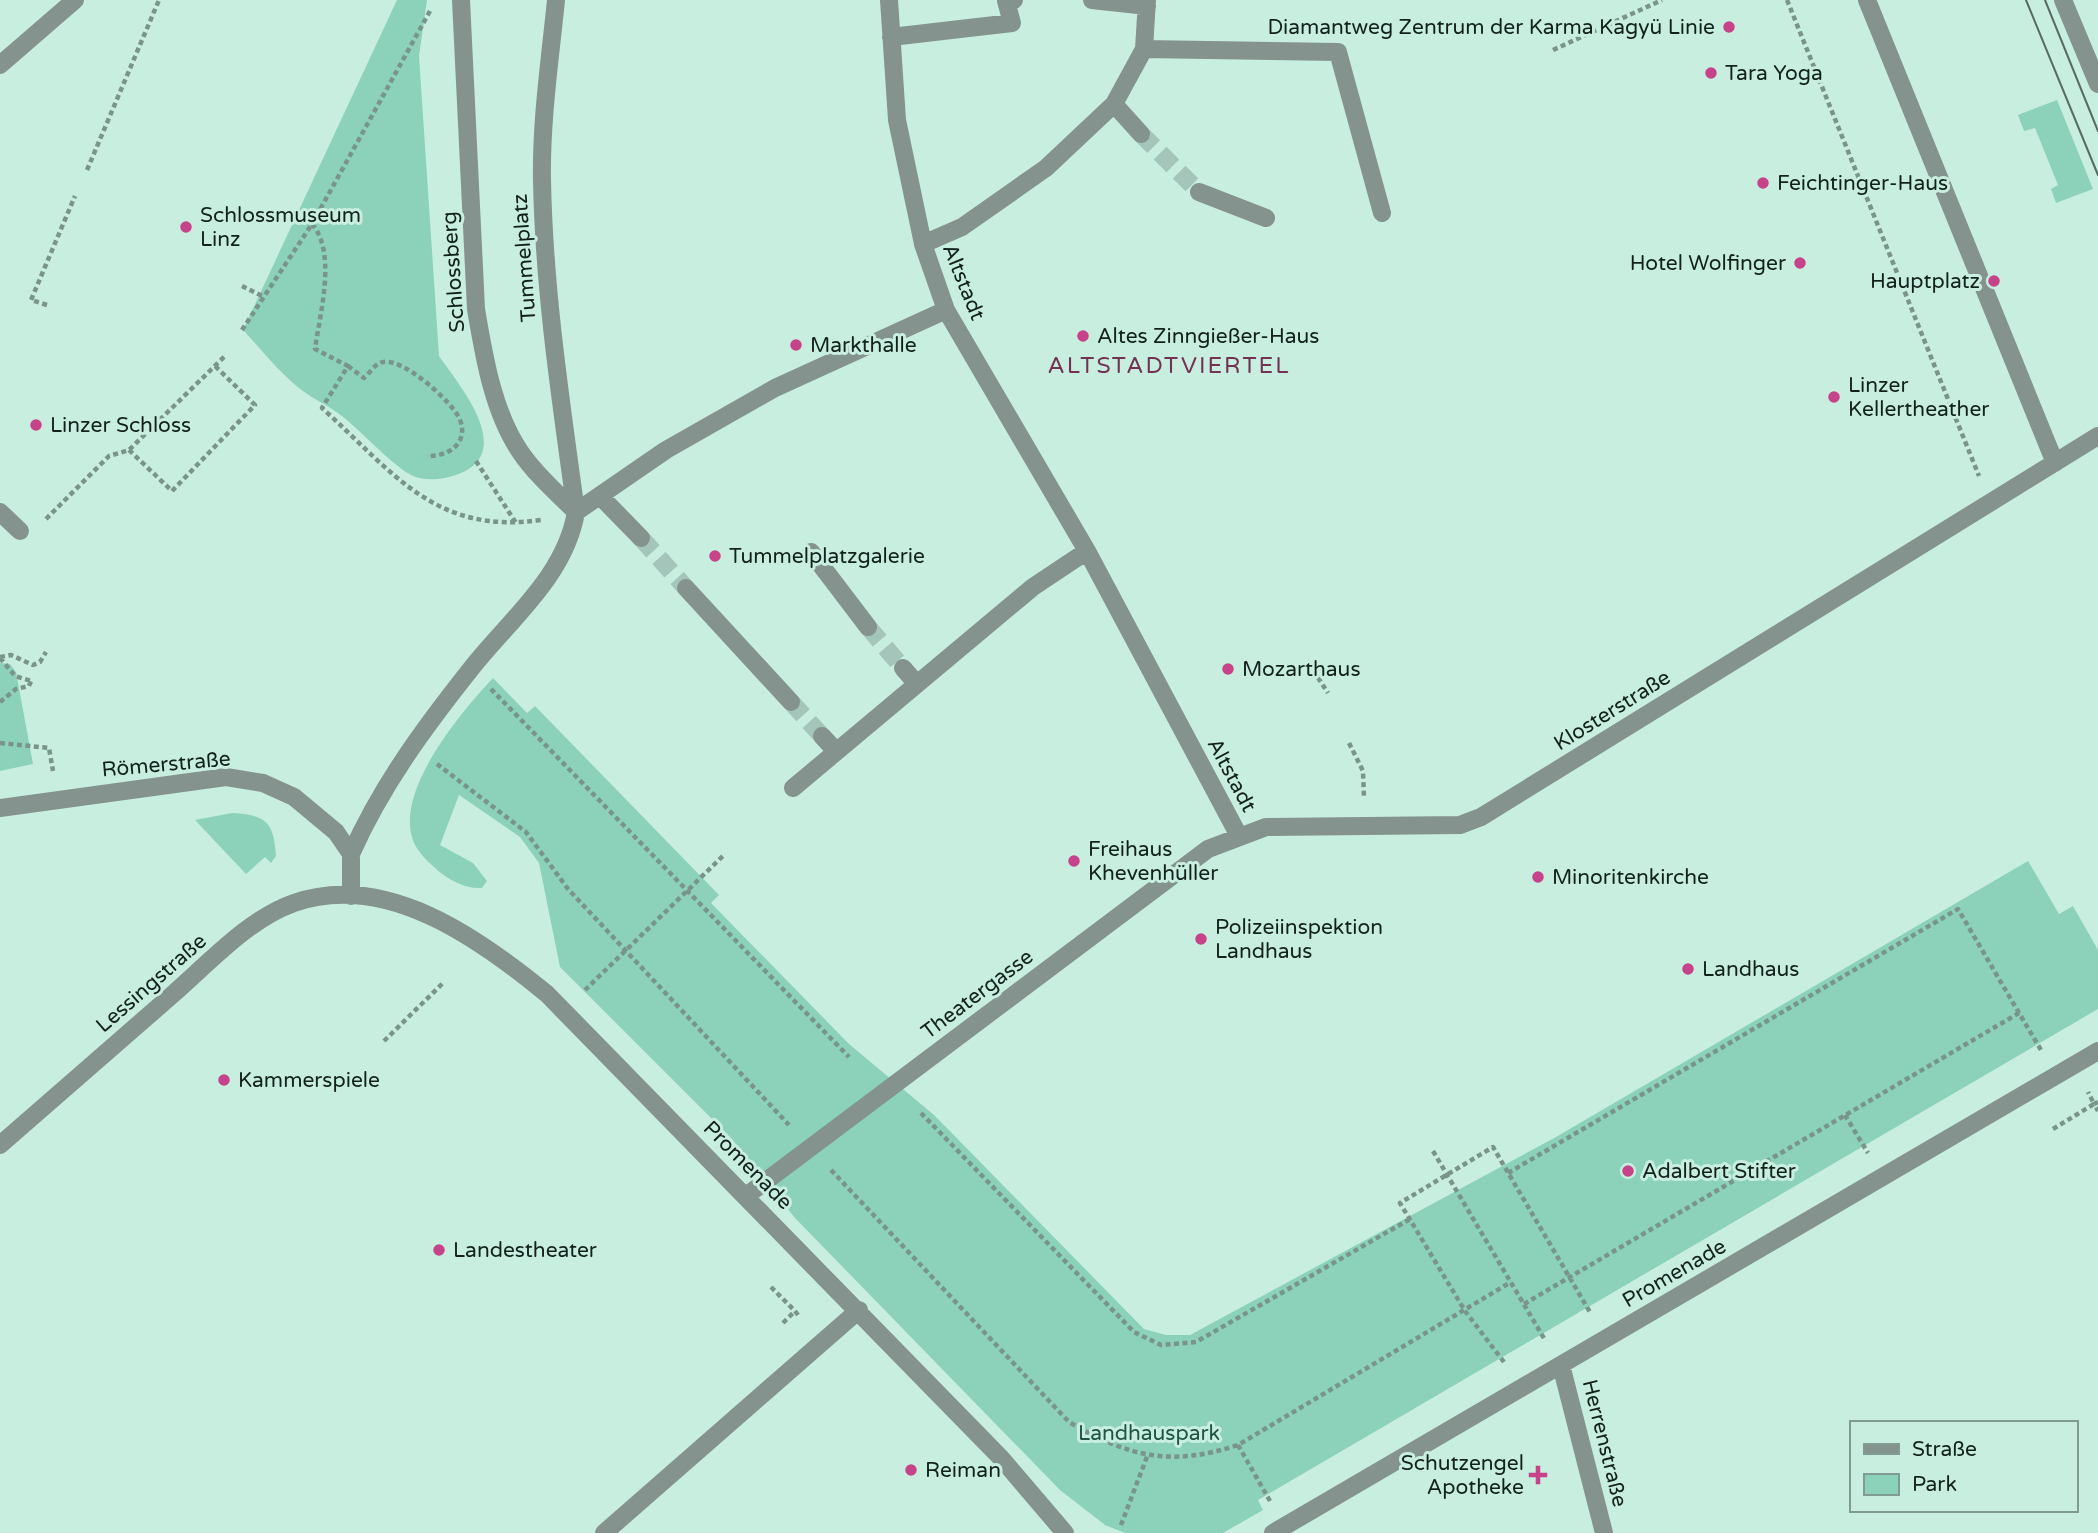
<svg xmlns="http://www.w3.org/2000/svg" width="2098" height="1533" viewBox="0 0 2098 1533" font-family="'Varela Round',sans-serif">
<rect width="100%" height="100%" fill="#c8eee0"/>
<path fill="#8cd2ba" d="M 397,0 L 427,0 L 419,56 L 439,356 C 459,385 515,450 461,473 C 448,479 427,482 413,476 C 397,469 363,434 348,421 C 334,408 318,402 303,391 C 281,375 262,350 243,330 Z
M 2057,100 L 2093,189 L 2056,203 L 2051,189 L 2058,185 L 2035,128 L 2024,131 L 2018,115 Z
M 0,663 L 10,664 L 16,672 L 33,764 L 0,771 Z
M 493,678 L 527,713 L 535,706 L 719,895 L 711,903 L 849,1044 L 934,1115 L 1144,1329 L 1166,1335 L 1190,1335 L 1556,1137 L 2028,861 L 2059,914 L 2073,906 L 2098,950 L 2098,1009 L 1258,1500 L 1263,1510 L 1223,1533 L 1125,1533 L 1105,1525 L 1060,1490 L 795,1218 L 730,1137 L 560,967 L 539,863 L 520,837 L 459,795 L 440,845 L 473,863 L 487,881 L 482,888 C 465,889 446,879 434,867 C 425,859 415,849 412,837 C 397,788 462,711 493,678 Z
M 232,813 C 265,815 274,821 276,856 L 271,863 L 265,857 L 246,874 L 195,820 Z"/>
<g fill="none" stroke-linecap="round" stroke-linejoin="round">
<path stroke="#a4c5b9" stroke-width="18" stroke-dasharray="18 9" stroke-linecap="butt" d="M 1141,134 L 1199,192
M 641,538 L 686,588
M 868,627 L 903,668
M 791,702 L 822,736"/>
<path stroke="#79948a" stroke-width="4.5" stroke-dasharray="5 3.5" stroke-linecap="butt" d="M 1787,0 L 1979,476
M 1553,50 L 1662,0
M 87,170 L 159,0
M 312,224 C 337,253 320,313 315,349 L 348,366 L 322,408 C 394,473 435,535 541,520
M 242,286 L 264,297
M 47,305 L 31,300 L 75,196
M 242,330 L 312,224 L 430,11
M 348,366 L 364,378 C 369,374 374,365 380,363 C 399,353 454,403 460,420 C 469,443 448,457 427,456
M 129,450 L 172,491 L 255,405 L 215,366
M 476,461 L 516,523
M 46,519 L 109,456 L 129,450 L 225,356
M 0,657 L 11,655 L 33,665 L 40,662 L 46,652
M 0,658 L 15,676 L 31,681
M 1271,670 L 1313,670 L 1328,693
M 491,689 L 849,1057
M 0,702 L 16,689 L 29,686 L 31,681
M 0,743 L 49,748 L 53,771
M 1349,743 L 1363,771 L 1364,798
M 437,764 L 526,832 L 568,889 L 789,1125
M 585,990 L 725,854
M 384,1041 L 444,982
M 2098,1102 L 2094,1104 L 2098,1111
M 921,1113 L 1134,1332 L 1161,1345 L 1196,1342 L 1410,1219
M 1845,1115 L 1868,1153
M 2053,1129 L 2094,1104 L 2088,1092
M 1433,1151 L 1545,1340
M 831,1170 L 1069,1422 C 1129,1457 1171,1467 1238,1445 L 1511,1282
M 1508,1173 L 1958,909 L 2019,1013
M 771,1287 L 795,1311
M 1524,1304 L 2019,1013 L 2041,1050
M 783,1323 L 795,1311 L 798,1315
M 1504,1362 L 1465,1311 L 1400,1203 L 1493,1147 L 1591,1314
M 1238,1445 L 1270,1501
M 1121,1525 L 1148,1454"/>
<path stroke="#84938d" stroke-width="18" d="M 461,0 L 476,309 C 484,356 493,413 521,453 C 536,475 557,493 576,512
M 889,0 L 897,120 L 923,244 L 946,310 L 1087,551 L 1239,836
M 1092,0 L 1147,6
M 1867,0 L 2055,463
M 2063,0 L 2098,84
M 891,37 L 1012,23 L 1006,1 L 1014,0
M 1144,49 L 1338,52 L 1382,213
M 0,65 L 75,0
M 1114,104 L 1141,134
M 1199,192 L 1266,218
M 923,244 L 962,227 L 1046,168 L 1114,104 L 1144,49 L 1147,0
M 600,496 L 641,538
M 0,512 L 20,531
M 576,512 L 666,450 L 775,388 L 946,310
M 811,552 L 868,627
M 686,588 L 791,702
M 903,668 L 916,683
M 822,736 L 836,751
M 793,788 L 1033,587 L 1087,551
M 0,808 L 226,777 L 263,783 L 294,797 L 336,832 L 351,854 L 351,896
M 351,854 C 382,785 424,728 470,670 C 509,620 565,577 576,512 C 561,402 544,291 542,180 C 541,120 550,60 556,0
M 0,1145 C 57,1095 115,1045 172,995 C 208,964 248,919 294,903 C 386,871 480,939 547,994 L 1001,1458 L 1065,1533
M 746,1196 L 1208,849 L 1266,827 L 1460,825 L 1481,817 L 2098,436
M 1561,1365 L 1604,1533
M 604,1533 L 859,1310
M 1273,1533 L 2098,1051"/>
<path stroke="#556c64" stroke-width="2" d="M 2026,0 L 2098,175
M 2045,0 L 2098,131"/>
</g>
<g fill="#c6438a" stroke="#c8eee0" stroke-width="2.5">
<circle cx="1729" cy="27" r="7"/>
<circle cx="1711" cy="73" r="7"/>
<circle cx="1763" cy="183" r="7"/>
<circle cx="186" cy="227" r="7"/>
<circle cx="1800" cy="263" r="7"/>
<circle cx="1994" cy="281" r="7"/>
<circle cx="1083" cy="336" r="7"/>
<circle cx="796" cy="345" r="7"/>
<circle cx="1834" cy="397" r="7"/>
<circle cx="36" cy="425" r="7"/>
<circle cx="715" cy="556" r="7"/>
<circle cx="1228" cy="669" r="7"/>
<circle cx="1074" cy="861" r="7"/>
<circle cx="1538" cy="877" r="7"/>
<circle cx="1201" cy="939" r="7"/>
<circle cx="1688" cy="969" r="7"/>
<circle cx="224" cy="1080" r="7"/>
<circle cx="1628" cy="1171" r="7"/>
<circle cx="439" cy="1250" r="7"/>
<circle cx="911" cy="1470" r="7"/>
<path d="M1534.5 1464.5h7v7h7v7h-7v7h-7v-7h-7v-7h7z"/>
</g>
<g text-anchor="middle" stroke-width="6" stroke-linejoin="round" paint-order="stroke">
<g font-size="21" fill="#13211c" stroke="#c8eee0" text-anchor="start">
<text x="1715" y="34" text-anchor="end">Diamantweg Zentrum der Karma Kagyü Linie</text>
<text x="1725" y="80">Tara Yoga</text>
<text x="1777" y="190">Feichtinger-Haus</text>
<text x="200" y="222">Schlossmuseum<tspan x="200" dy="24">Linz</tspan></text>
<text x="1786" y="270" text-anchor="end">Hotel Wolfinger</text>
<text x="1980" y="288" text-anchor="end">Hauptplatz</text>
<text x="1097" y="343">Altes Zinngießer-Haus</text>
<text x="810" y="352">Markthalle</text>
<text x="1848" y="392">Linzer<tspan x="1848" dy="24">Kellertheather</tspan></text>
<text x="50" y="432">Linzer Schloss</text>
<text x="729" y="563">Tummelplatzgalerie</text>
<text x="1242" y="676">Mozarthaus</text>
<text x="1088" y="856">Freihaus<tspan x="1088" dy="24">Khevenhüller</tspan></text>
<text x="1552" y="884">Minoritenkirche</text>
<text x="1215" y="934">Polizeiinspektion<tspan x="1215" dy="24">Landhaus</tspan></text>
<text x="1702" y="976">Landhaus</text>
<text x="238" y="1087">Kammerspiele</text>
<text x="1642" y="1178">Adalbert Stifter</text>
<text x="453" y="1257">Landestheater</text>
<text x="1524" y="1470" text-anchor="end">Schutzengel<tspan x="1524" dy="24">Apotheke</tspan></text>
<text x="925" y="1477">Reiman</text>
</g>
<g font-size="21" fill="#13211c" stroke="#c8eee0">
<text transform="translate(524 258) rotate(-94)" y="7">Tummelplatz</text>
<text transform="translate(453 272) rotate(-94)" y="7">Schlossberg</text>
<text transform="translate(964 282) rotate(68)" y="7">Altstadt</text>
<text transform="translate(1612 710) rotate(-32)" y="7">Klosterstraße</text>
<text transform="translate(166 764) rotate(-5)" y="7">Römerstraße</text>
<text transform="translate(1232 775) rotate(62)" y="7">Altstadt</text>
<text transform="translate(151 983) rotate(-41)" y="7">Lessingstraße</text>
<text transform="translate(977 994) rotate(-37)" y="7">Theatergasse</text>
<text transform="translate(748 1165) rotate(45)" y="7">Promenade</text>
<text transform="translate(1674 1273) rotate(-30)" y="7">Promenade</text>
<text transform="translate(1605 1443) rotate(76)" y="7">Herrenstraße</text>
</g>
<g font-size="21" fill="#205445" stroke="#c8eee0">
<text x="1149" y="1440">Landhauspark</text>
</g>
<g font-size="23" letter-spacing="2" fill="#733253" stroke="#c8eee0">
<text x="1169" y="373">ALTSTADTVIERTEL</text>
</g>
</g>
<rect x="1850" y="1421" width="228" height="91" fill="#c8eee0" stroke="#809c92" stroke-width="2"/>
<rect x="1864" y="1444" width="35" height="10" fill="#84938d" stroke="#809c92" stroke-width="2"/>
<text x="1912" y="1456" font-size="21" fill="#13211c">Straße</text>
<rect x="1864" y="1474" width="35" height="21" fill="#8cd2ba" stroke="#809c92" stroke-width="2"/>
<text x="1912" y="1491" font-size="21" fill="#13211c">Park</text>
</svg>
